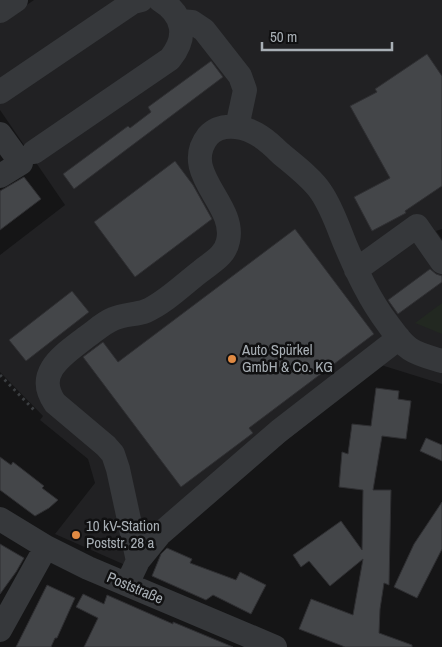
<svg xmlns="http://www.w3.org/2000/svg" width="442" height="647" viewBox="0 0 442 647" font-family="'Archivo Narrow',sans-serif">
<rect width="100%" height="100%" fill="#151516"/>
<path fill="#212123" d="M 34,0 L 442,0 L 442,229 L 436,231 L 442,239 L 442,384 L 381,365 L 174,530 L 141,572 L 55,534 L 95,483 L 88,459 L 40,420 L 43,416 L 0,372 L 0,255 L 65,205 L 0,110 L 0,23 Z"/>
<path fill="#222821" d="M 442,303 L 442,334 L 415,323 Z"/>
<path fill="#444649" stroke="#2f2f32" d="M 427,54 L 442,76 L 442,186 L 405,211 L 406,213 L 372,231 L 354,197 L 390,178 L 350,106 L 377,92 L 375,89 Z
M 211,61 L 223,77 L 74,189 L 63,174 L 128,126 L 130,128 L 151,112 L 148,107 Z
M 175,161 L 193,185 L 212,219 L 135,277 L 94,222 Z
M 24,177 L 41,199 L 0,230 L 0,191 Z
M 295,229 L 374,334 L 249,428 L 253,433 L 181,487 L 83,357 L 103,342 L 118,362 Z
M 430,269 L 436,274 L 442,276 L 442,282 L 398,314 L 388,300 Z
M 72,291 L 89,312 L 26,361 L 9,340 Z
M 376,388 L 399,391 L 398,399 L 411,401 L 406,439 L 382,436 L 373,490 L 391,490 L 389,585 L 384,583 L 380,609 L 379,633 L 412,645 L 412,647 L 345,647 L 299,629 L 311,599 L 353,615 L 363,559 L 330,586 L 309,561 L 301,567 L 293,555 L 341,521 L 362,550 L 363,490 L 339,487 L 342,452 L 348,454 L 352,424 L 371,426 Z
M 426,438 L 442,445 L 442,461 L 420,451 Z
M 0,457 L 11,465 L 13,462 L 44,486 L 42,488 L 58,500 L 49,508 L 35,516 L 0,490 Z
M 442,502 L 442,549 L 417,598 L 394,587 L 414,544 Z
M 0,544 L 24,558 L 16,572 L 0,594 Z
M 167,548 L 192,559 L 190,563 L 236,580 L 240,572 L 266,585 L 251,614 L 213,595 L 206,600 L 152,576 L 161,554 Z
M 47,585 L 75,598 L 57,638 L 55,638 L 51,647 L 16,647 Z
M 83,594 L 104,604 L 107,595 L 173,624 L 173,622 L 233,647 L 84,647 L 98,618 L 76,607 Z"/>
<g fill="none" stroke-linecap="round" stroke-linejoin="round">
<path stroke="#3c3f42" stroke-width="3" stroke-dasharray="2.5 4" stroke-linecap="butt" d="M 0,375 L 36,412"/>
<path stroke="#36383b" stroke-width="24" d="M 0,11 L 16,0
M 180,21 L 192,22 L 204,30 L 240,76 L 245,90 L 237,127
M 0,92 L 133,2 L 141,0
M 0,134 L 21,163 L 0,176
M 34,152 L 170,59 C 188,37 184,15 160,0
M 356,270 L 417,226 L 442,262
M 0,519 L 46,547 L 88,568 L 275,647
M 138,561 L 160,534 L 279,431 L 399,338
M 127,584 L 138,561 L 118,469 L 113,454 L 106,446 L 55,403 C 34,373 63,355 85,338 C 94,332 103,323 113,319 C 124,314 136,315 146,311 C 165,303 185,283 201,271 C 212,262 225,256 228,241 C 237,204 179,173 208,136 C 215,128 226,126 236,127 C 254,129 268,141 280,153 C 293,164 313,179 321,192 C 332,208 338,227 345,244 C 357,272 369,299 388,324 C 394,332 401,343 410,349 C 419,355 432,358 442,361
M 0,630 L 46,547"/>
</g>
<g fill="#e08a43" stroke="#101011" stroke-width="2">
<circle cx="232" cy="359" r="5"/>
<circle cx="76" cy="535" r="5"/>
</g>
<g text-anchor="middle" stroke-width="5" stroke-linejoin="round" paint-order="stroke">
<g font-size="15" fill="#a8afb5" stroke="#101011" text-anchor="start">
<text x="242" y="355">Auto Spürkel<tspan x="242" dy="17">GmbH &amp; Co. KG</tspan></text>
<text x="86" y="531">10 kV-Station<tspan x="86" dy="17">Poststr. 28 a</tspan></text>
</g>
<g font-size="15" fill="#a8afb5" stroke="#101011">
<text transform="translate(135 588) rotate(23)" y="5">Poststraße</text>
</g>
</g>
<path d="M262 42v8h130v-8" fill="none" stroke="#a8afb5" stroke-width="2.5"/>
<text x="270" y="42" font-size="15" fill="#a8afb5" stroke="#101011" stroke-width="4" paint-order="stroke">50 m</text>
</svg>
